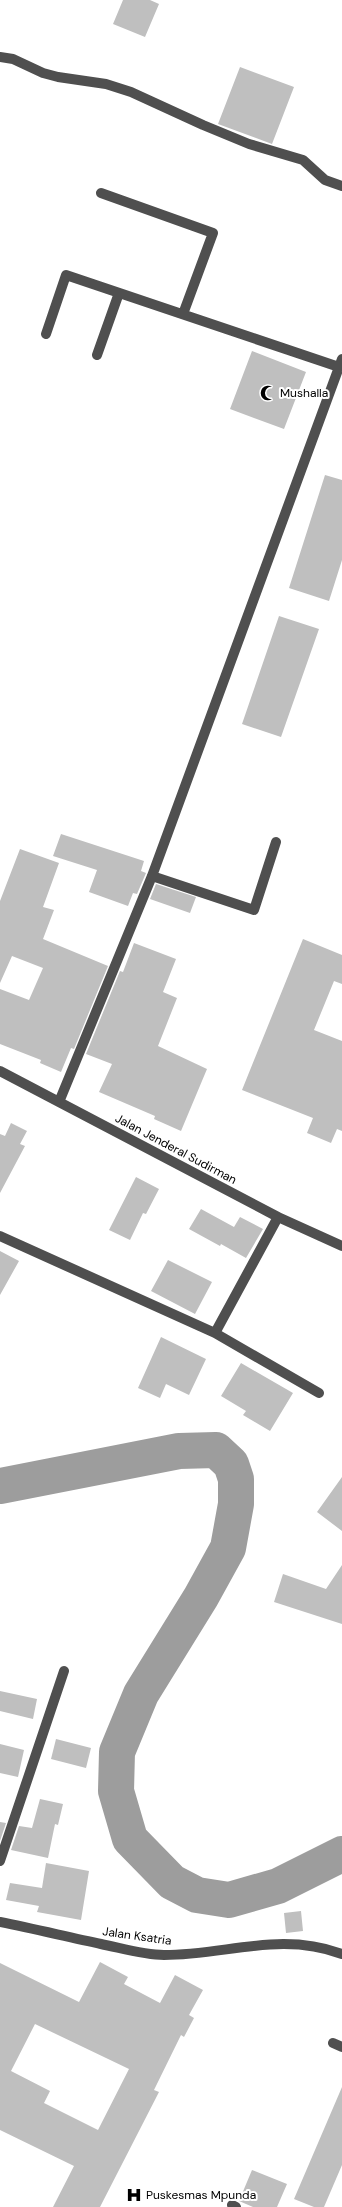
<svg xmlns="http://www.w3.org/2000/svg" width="342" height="2207" viewBox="0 0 342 2207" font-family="'DM Sans',sans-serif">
<rect width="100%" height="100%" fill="#fff"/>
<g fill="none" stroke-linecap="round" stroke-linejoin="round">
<path stroke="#9d9d9d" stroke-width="36" d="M 0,1486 L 179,1451 L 216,1450 L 231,1464 L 236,1479 L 236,1504 L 228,1548 L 201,1597 L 141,1694 L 117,1752 L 116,1791 L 130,1839 L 172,1882 L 197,1895 L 229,1900 L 278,1886 L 342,1854"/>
</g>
<path fill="#bfbfbf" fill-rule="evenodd" d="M 123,0 L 150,0 L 159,4 L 145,37 L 113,24 Z
M 240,67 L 294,87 L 272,144 L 218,124 Z
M 252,351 L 306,372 L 284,429 L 230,409 Z
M 325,475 L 342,480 L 342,560 L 329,601 L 289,588 Z
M 279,616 L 319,629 L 281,737 L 242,724 Z
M 61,834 L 144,861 L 141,871 L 146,873 L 137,894 L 133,893 L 128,906 L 89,892 L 97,870 L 53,856 Z
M 20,849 L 59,863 L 43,907 L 54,910 L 43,939 L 108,966 L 74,1049 L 71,1048 L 61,1072 L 40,1063 L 41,1060 L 0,1044 L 0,989 L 29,1000 L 43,968 L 12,956 L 0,983 L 0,901 Z
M 156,884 L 196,897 L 190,913 L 150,899 Z
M 303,939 L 342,955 L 342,984 L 334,981 L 314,1030 L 342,1041 L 342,1131 L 337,1129 L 331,1143 L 307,1133 L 313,1118 L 242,1090 Z
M 134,943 L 176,959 L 163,992 L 177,998 L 158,1046 L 207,1069 L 181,1131 L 154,1119 L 155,1116 L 99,1092 L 112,1064 L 86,1054 L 120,971 L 123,972 Z
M 11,1123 L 27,1131 L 20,1144 L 25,1146 L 0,1193 L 0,1134 L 5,1136 Z
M 136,1177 L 159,1189 L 146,1214 L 143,1213 L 130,1240 L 109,1230 Z
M 201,1209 L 234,1227 L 240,1217 L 263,1229 L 246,1258 L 221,1244 L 220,1246 L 189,1229 Z
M 0,1251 L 19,1261 L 0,1295 Z
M 168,1260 L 212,1282 L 195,1314 L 151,1291 Z
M 161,1337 L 206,1359 L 189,1395 L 166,1384 L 160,1398 L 138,1388 Z
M 241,1363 L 293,1393 L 270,1431 L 243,1415 L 246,1411 L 221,1396 Z
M 342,1477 L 342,1531 L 317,1512 Z
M 342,1565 L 342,1624 L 274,1602 L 283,1574 L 326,1589 Z
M 0,1691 L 37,1699 L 33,1719 L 0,1711 Z
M 56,1739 L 91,1748 L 86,1768 L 51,1759 Z
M 0,1744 L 24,1750 L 18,1777 L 0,1773 Z
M 40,1799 L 63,1804 L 58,1825 L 55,1824 L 48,1858 L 11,1850 L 19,1826 L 32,1828 Z
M 0,1822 L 6,1823 L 0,1841 Z
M 46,1863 L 89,1871 L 81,1920 L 37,1912 L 39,1906 L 6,1900 L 10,1883 L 42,1888 Z
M 301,1911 L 303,1931 L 286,1933 L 284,1913 Z
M 100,1962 L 128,1977 L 124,1984 L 160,2003 L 175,1975 L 203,1990 L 189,2015 L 194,2018 L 184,2037 L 181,2035 L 154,2090 L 159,2092 L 100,2207 L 53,2207 L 74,2166 L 0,2130 L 0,1963 L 79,2002 ZM 35,2024 L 129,2069 L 98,2130 L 44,2103 L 50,2091 L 11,2071 Z
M 342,2087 L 342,2165 L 324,2207 L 314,2207 L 294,2199 Z
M 252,2170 L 287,2184 L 277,2207 L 253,2207 L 239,2201 Z"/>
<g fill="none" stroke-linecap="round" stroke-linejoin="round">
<path stroke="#4f4f4f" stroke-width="10" d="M 0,57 L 13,59 L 43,73 L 58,77 L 106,84 L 131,92 L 203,125 L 249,144 L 303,160 L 325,180 L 342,186
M 101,193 L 213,233 L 183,314
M 46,334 L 66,275 L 339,367
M 97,355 L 119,293
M 152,876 L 254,910 L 276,842
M 0,1071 L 278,1217 L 342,1246
M 59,1102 L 152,876 L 342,359
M 0,1236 L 215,1333 L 278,1217
M 215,1333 L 319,1393
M 0,1861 L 64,1671
M 0,1922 C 34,1929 68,1937 101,1944 C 121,1948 144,1955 164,1955 C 227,1955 280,1931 342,1954
M 333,2043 L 342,2047
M 232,2205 L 236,2207"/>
</g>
<defs>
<symbol id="mosque-bare" viewBox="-9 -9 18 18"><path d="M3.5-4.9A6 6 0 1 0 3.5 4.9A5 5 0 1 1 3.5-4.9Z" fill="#000" stroke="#fff" stroke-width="2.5" paint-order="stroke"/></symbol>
<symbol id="hospital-bare" viewBox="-9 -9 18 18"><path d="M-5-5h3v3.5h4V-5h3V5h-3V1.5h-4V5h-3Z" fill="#000" stroke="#fff" stroke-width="2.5" paint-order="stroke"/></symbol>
</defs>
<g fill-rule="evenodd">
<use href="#mosque-bare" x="257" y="382" width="22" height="22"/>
<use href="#hospital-bare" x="123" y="2184" width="22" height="22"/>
</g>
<g text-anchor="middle" stroke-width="4" stroke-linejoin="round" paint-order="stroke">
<g font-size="12" fill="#000" stroke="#fff" text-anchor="start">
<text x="280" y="397">Mushalla</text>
<text x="146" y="2199">Puskesmas Mpunda</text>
</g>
<g font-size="12" fill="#000" stroke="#fff">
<text transform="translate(176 1149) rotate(28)" y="4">Jalan Jenderal Sudirman</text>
<text transform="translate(137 1936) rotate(8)" y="4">Jalan Ksatria</text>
</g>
</g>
</svg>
